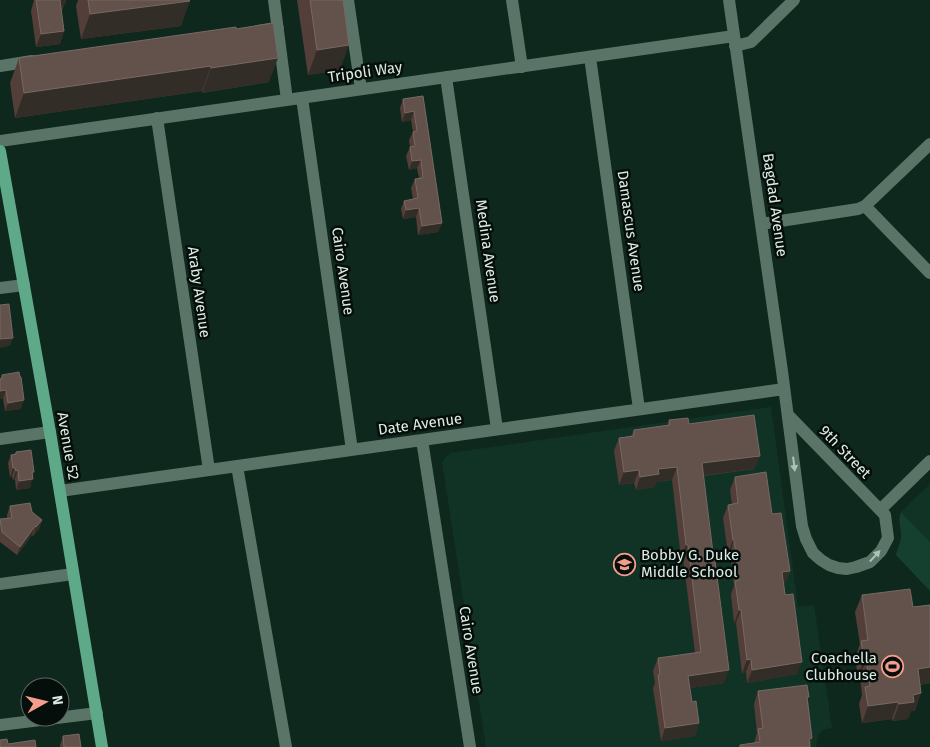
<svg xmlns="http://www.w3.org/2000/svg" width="930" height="747" viewBox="0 0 930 747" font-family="'Fira Sans',sans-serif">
<rect width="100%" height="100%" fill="#0f281d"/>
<path fill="#113325" d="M 771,407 L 798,607 L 814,605 L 832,728 L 822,730 L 818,736 L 816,747 L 486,747 L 442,462 L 450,453 Z
M 930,484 L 930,542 L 901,512 Z"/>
<path fill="#15402f" d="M 901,512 L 930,542 L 930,591 L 896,555 C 897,550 900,544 901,538 C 902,529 897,521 901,512 Z"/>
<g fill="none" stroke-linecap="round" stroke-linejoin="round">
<path stroke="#5a7467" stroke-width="12" d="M 274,0 L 287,100
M 348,0 L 361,89
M 512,0 L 522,67
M 729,0 L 782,371 L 802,526 L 806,539 L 813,553 L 821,560 L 829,565 L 838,568 L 847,569 L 856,567 L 870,562 L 881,551 L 888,538 L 885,515 L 788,415
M 258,31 L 278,28
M 735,46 L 751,42 L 794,0
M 590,57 L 639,409
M 0,66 L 32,61
M 446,77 L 497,429
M 302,98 L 352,450
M 157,118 L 209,470
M 0,141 L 734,36
M 865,206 L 930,273
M 761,224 L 858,209 L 865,206 L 930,144
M 0,288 L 24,285
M 0,439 L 50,432
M 422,440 L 470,747
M 237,466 L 286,747
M 60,491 L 784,389
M 880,510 L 930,461
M 0,584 L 73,574
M 0,725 L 97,713"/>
<path stroke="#5ea988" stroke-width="12" d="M 0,151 L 50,432 L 102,747"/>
</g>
<path fill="#543e39" d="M 34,0 L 66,0 L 62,11 L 61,11 L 64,31 L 60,44 L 36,47 L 31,11 Z
M 78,0 L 189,0 L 181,26 L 81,39 L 76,6 Z
M 297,0 L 343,0 L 340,70 L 308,75 Z
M 236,29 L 269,82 L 202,93 L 202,91 L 15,118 L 10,83 L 19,58 Z
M 423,96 L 442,223 L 438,232 L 418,235 L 416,217 L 403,219 L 401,209 L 404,201 L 413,199 L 411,188 L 415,179 L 419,178 L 417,168 L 409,170 L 406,156 L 410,147 L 409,140 L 413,132 L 411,120 L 402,122 L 400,108 L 403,99 Z
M 2,375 L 21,409 L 5,411 L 0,379 Z
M 669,420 L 689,424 L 755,469 L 703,476 L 724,683 L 690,688 L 692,702 L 699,723 L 695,736 L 661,741 L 653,688 L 655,683 L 653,671 L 658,658 L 695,653 L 683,558 L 681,558 L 672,480 L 656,482 L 654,487 L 636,490 L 634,483 L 619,485 L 614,451 L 619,438 L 631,436 L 634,430 L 667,425 Z
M 16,452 L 32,477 L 30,488 L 16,490 L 15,479 L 13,480 L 12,476 L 10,477 L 8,463 L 11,455 L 15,454 Z
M 735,477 L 772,514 L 790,571 L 785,584 L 784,584 L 797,674 L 747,683 L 746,672 L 742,673 L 736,623 L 734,623 L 731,594 L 734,586 L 730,553 L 728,553 L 723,518 L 728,505 L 732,504 L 730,490 Z
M 10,506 L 32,512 L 42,520 L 39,529 L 33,536 L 32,535 L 17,555 L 0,542 L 0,520 L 7,518 L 7,515 Z
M 862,595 L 913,607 L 930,605 L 930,683 L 920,685 L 915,711 L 911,711 L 908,719 L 893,721 L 892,719 L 862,723 L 859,704 L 862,695 L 860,677 L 858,677 L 855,658 L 860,644 L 855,612 Z
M 758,691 L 808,700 L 812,738 L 810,747 L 739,747 L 740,745 L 754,743 L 757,733 L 754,704 Z
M 63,736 L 81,747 L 60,747 L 60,745 Z"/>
<path fill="#322d26" d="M 59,0 L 66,0 L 62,11 L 55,12 Z
M 190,1 L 181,26 L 81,39 L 90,14 Z
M 64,31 L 60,44 L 36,47 L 41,34 Z
M 349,45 L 340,70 L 308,75 L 317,50 Z
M 278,58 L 269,82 L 202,93 L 211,68 Z
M 211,66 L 202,91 L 15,118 L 24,93 Z
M 414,111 L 411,120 L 402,122 L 405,113 Z
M 421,160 L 417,168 L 409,170 L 412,161 Z
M 419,208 L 416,217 L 403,219 L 406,210 Z
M 442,223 L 438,232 L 418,235 L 422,226 Z
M 13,338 L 10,346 L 0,348 L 0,339 Z
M 6,390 L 3,399 L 0,399 L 0,391 Z
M 24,400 L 21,409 L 5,411 L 8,403 Z
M 760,456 L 755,469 L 697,476 L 702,463 Z
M 677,467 L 672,480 L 656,482 L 654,487 L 636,490 L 640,477 L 658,469 Z
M 13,468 L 15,468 L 12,476 L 10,477 Z
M 18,470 L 15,479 L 13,480 L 16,471 Z
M 639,470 L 634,483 L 619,485 L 624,472 Z
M 32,472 L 34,472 L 30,488 L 16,490 L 19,481 Z
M 42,520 L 39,529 L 33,536 L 36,527 Z
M 35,526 L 32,535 L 17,555 L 20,547 Z
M 733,540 L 734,540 L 730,553 L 728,553 Z
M 686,545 L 688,545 L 683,558 L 681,558 Z
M 790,571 L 785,584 L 777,585 L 782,572 Z
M 739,610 L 741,610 L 736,623 L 734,623 Z
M 751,659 L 746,672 L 742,673 L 747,660 Z
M 866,659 L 860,677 L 858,677 L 864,660 Z
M 802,662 L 797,674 L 747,683 L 752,670 Z
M 930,667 L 930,683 L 912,686 L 918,669 Z
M 729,670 L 724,683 L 683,689 L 688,676 Z
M 921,693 L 915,711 L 911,711 L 908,719 L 893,721 L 899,704 L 913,695 Z
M 898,702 L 892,719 L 862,723 L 868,706 Z
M 699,723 L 695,736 L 661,741 L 665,728 Z
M 812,738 L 809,747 L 809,739 Z"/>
<path fill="#63514b" stroke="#766963" d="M 36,0 L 60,0 L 64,31 L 41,34 Z
M 88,0 L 189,0 L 190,1 L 90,14 Z
M 310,0 L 343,0 L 349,45 L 317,50 Z
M 273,23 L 278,58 L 211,68 L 211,66 L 24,93 L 19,58 L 236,27 L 236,29 Z
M 423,96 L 442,223 L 422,226 L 419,208 L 406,210 L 404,201 L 418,198 L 415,179 L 423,178 L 421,160 L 412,161 L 410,147 L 415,146 L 413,132 L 417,131 L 414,111 L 405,113 L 403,99 Z
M 9,304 L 13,338 L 0,339 L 0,305 Z
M 19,372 L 20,377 L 21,377 L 24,400 L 8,403 L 6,390 L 0,391 L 0,379 L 2,379 L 2,375 Z
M 754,415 L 760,456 L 702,463 L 713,553 L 714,553 L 729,670 L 688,676 L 692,702 L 696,701 L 699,723 L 665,728 L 658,675 L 660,674 L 658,658 L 701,652 L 688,545 L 686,545 L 677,467 L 658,469 L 659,474 L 640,477 L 639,470 L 624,472 L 619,438 L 634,436 L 634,430 L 670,425 L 669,420 L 688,418 L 689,424 Z
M 31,450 L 34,472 L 32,472 L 33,479 L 19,481 L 18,470 L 16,471 L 15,468 L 13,468 L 11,455 L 16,454 L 16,452 Z
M 766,472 L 772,514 L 781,513 L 790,571 L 782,572 L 785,595 L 793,594 L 802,662 L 752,670 L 751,659 L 747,660 L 741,610 L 739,610 L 735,581 L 739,580 L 734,540 L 733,540 L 728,505 L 738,503 L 735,477 Z
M 30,503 L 32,512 L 42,520 L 36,527 L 35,526 L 20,547 L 2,532 L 0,519 L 12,518 L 10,506 Z
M 910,589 L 913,607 L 930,605 L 930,667 L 918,669 L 921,693 L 913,695 L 914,702 L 899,704 L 898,702 L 868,706 L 865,687 L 870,686 L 866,659 L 864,660 L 861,641 L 868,640 L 862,595 Z
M 807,685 L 809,697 L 807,697 L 812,738 L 809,739 L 810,747 L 740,747 L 740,745 L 760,742 L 758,729 L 763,728 L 758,691 Z
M 79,734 L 81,747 L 64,747 L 63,736 Z
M 7,739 L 8,744 L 35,740 L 36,747 L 0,747 L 0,740 Z"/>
<defs><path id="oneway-solid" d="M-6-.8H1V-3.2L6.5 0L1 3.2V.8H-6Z" transform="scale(1.25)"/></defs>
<g fill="#afc2b8">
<use href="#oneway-solid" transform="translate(794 464) rotate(83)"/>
<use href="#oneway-solid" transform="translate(875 556) rotate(-47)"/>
</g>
<defs>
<symbol id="school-ring" viewBox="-11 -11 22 22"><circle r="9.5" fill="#050e0a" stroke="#f49d8c" stroke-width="1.5"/><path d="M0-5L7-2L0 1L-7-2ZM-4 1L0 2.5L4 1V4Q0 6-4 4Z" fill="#f49d8c"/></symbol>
<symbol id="stadium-ring" viewBox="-11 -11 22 22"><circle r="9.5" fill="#050e0a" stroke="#f49d8c" stroke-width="1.5"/><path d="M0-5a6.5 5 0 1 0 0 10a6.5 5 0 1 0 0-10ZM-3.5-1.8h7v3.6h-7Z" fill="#f49d8c"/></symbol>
</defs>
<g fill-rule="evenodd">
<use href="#school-ring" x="612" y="552" width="25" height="25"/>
<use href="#stadium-ring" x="880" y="654" width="25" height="25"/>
</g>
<g text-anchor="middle" stroke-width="5" stroke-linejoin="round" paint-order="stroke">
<g font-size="15" fill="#ddece4" stroke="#050e0a">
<text transform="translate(365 72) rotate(-8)" y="5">Tripoli Way</text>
<text transform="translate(775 205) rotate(82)" y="5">Bagdad Avenue</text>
<text transform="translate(631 231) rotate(82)" y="5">Damascus Avenue</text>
<text transform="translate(488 251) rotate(82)" y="5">Medina Avenue</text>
<text transform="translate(343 271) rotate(82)" y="5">Cairo Avenue</text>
<text transform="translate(199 292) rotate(82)" y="5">Araby Avenue</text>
<text transform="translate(420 424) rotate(-8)" y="5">Date Avenue</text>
<text transform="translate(68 446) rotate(80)" y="5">Avenue 52</text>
<text transform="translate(845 452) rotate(46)" y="5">9th Street</text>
<text transform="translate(471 650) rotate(81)" y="5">Cairo Avenue</text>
</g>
<g font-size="15" fill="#ddece4" stroke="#050e0a" text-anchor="start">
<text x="641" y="560">Bobby G. Duke<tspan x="641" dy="17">Middle School</tspan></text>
<text x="877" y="663" text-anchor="end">Coachella<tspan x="877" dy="17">Clubhouse</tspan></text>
</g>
</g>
<g transform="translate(45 702) rotate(82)"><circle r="24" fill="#050e0a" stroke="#5b6761"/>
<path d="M0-4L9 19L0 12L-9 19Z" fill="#f49d8c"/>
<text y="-8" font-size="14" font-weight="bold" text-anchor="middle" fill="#ddece4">N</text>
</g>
</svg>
